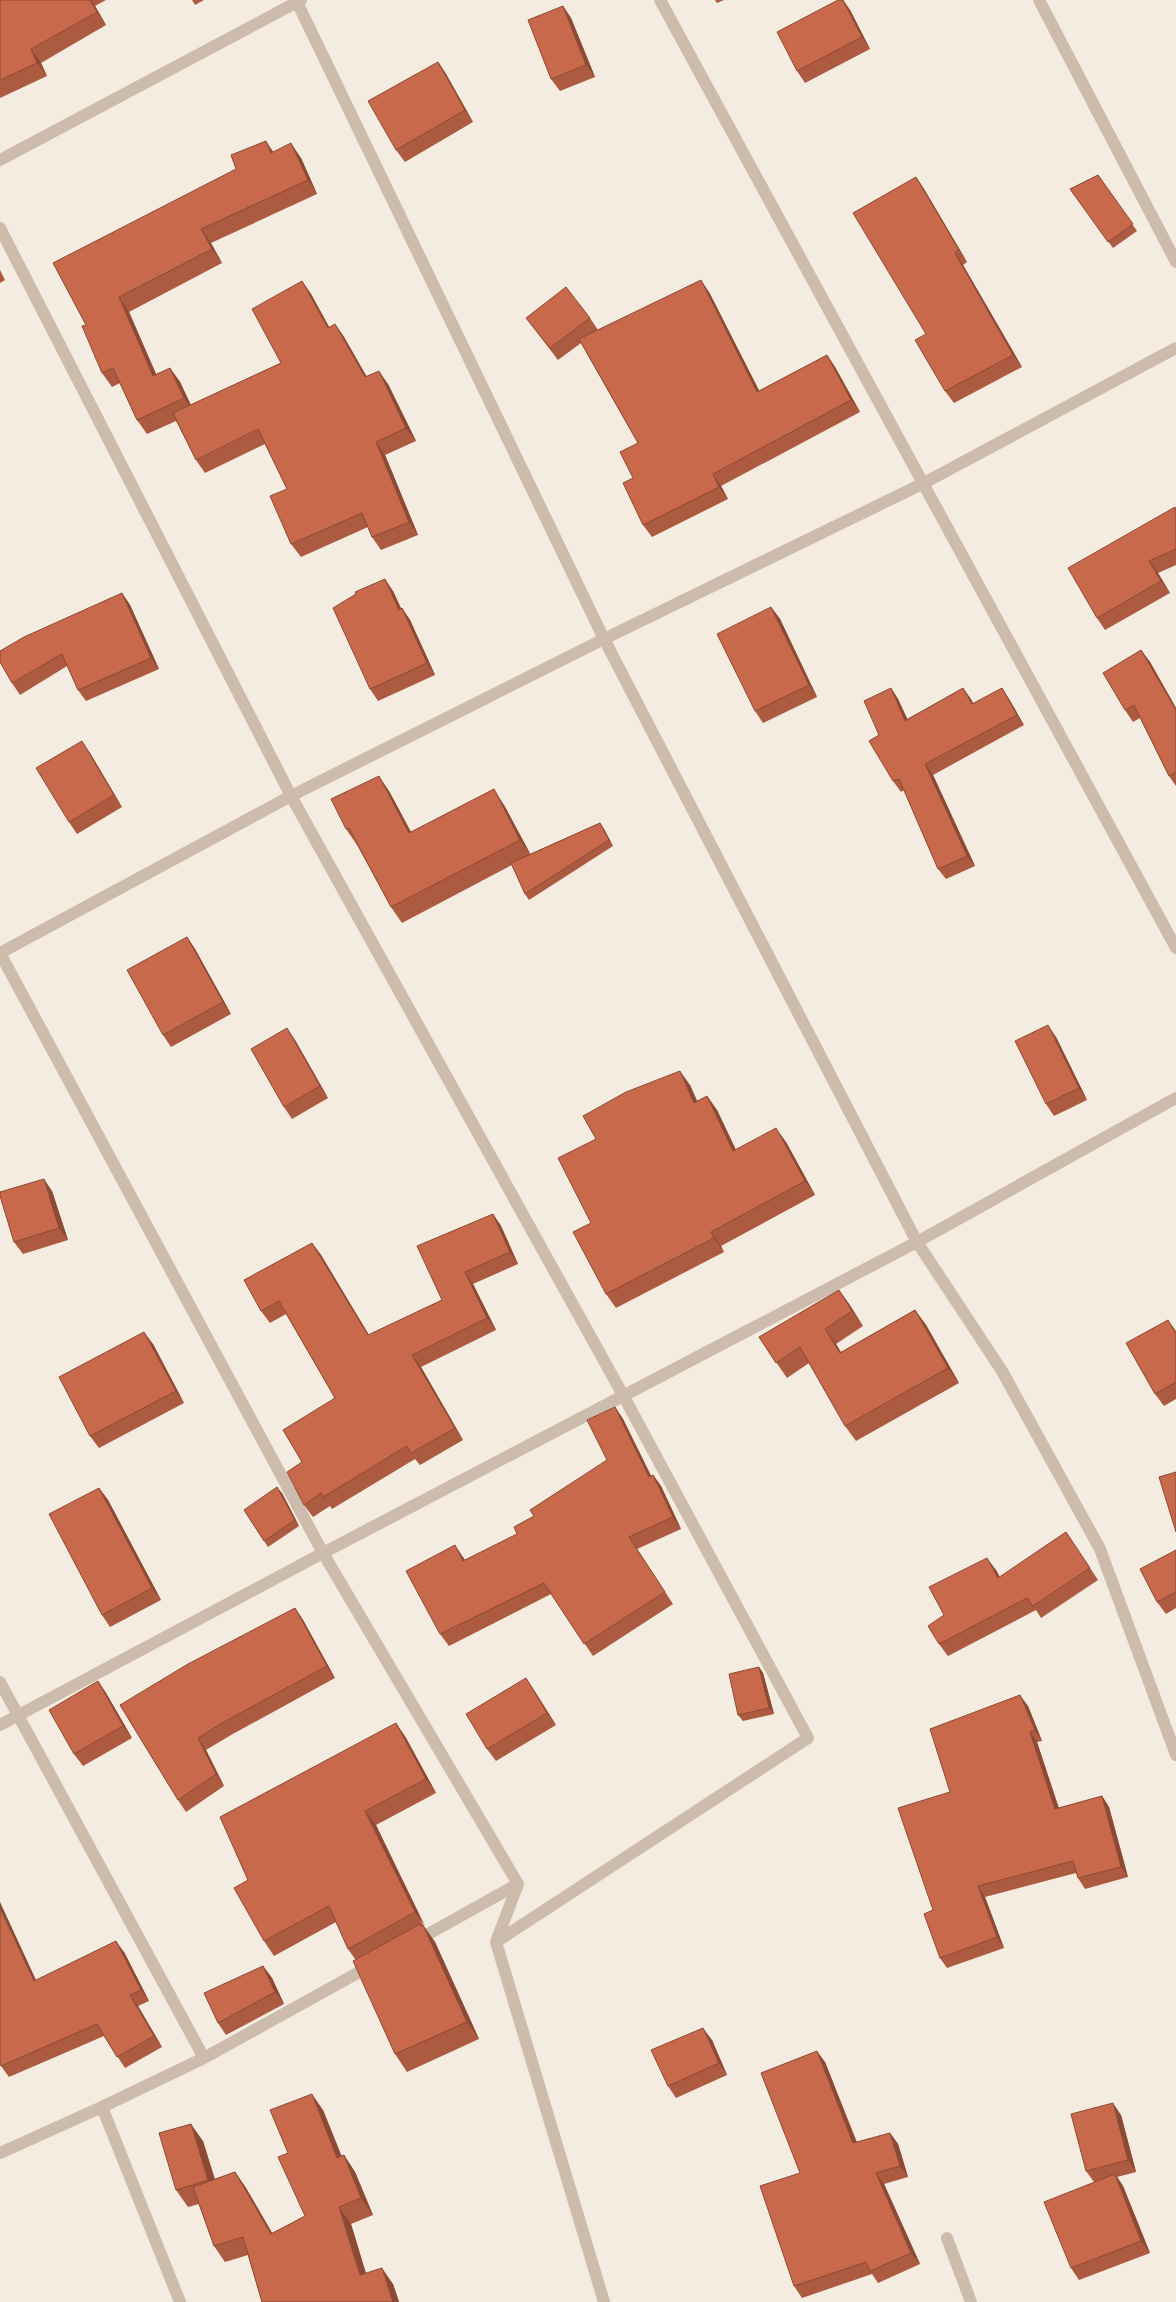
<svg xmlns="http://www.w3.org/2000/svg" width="1176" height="2302" viewBox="0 0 1176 2302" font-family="Karla,sans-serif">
<rect width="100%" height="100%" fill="#f4ebe1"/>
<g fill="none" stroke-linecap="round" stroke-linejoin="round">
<path stroke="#cdbbac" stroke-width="12" d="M 296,0 L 604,639 L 917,1242 L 1002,1371 L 1100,1549 L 1176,1755
M 660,0 L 1176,948
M 1039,0 L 1176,262
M 0,160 L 301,0
M 0,228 L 291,796 L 623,1395 L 808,1738 L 496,1942
M 0,953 L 323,1553 L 518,1884 L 496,1942 L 604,2302
M 0,953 L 291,796 L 604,639 L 924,483 L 1176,348
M 0,1682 L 204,2058 L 102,2107 L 180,2302
M 0,1725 L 323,1553 L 917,1242 L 1176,1098
M 414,1942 L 518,1884
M 204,2058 L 372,1965
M 0,2153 L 102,2107
M 947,2238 L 971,2302"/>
</g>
<path fill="#ac5a40" d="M 0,0 L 106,0 L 95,6 L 106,25 L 41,63 L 47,76 L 0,98 Z
M 192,0 L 204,0 L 195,5 Z
M 715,0 L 724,0 L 717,3 Z
M 843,0 L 850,10 L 870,49 L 805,83 L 797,71 Z
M 563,6 L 571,18 L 595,77 L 560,91 L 551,79 Z
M 438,62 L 446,74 L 473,122 L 405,162 L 396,150 Z
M 274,152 L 301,158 L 317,194 L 211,243 L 222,263 L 129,312 L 156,374 L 170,368 L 180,382 L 191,405 L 281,363 L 302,281 L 311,294 L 329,328 L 335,324 L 344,337 L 367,377 L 388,384 L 416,441 L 385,455 L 418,535 L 381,550 L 372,537 L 368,527 L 301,557 L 291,544 L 287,489 L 265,444 L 205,473 L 196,460 L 176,421 L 147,434 L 137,420 L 120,383 L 112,387 L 102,373 L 86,325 L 236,169 Z
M 1098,175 L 1137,231 L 1113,248 L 1070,189 Z
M 916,177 L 924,189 L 967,262 L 963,265 L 1022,367 L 954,403 L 945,391 L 926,334 Z
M 0,270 L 5,280 L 0,283 Z
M 709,292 L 759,391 L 827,355 L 835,367 L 860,412 L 721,486 L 728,499 L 652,537 L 643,525 L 633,478 L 638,443 L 581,343 L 558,360 L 526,318 L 590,318 L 598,330 Z
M 1176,509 L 1176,565 L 1158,573 L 1170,593 L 1105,630 L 1097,618 Z
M 393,591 L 401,608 L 402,608 L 410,620 L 435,675 L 378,701 L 370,689 Z
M 122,593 L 130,605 L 159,669 L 86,701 L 78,690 L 67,666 L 20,695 L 12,683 Z
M 771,607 L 780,619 L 817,697 L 763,723 L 755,711 Z
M 1141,650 L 1150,662 L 1176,708 L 1176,786 L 1169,776 L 1140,718 L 1133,722 L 1125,710 Z
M 891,688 L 898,699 L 907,719 L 963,688 L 973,704 L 1002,688 L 1009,699 L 1024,725 L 933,775 L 975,866 L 946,879 L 938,869 L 904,790 L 901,792 L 893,781 Z
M 90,753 L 122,807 L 77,834 L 69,822 Z
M 389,791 L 411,832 L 504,805 L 530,854 L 600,823 L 604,829 L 613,846 L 529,900 L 525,894 L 512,865 L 402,923 L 391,907 L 357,845 L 346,829 Z
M 187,937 L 195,949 L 231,1014 L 171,1047 L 163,1035 Z
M 1056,1037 L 1087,1100 L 1054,1116 L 1046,1104 Z
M 295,1040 L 328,1098 L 292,1119 L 284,1107 Z
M 690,1085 L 697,1101 L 707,1096 L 717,1110 L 736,1150 L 786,1142 L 815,1195 L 721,1246 L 724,1252 L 616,1308 L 606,1294 L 596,1139 Z
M 52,1191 L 68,1240 L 23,1254 L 14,1242 Z
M 493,1214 L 501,1226 L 518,1264 L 473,1284 L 496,1330 L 421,1367 L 463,1440 L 420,1465 L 415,1459 L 332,1509 L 330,1506 L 313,1517 L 304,1505 L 302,1462 L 335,1398 L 286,1314 L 270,1323 L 261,1311 L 312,1243 L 321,1255 L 369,1335 L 442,1300 Z
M 839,1290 L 863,1326 L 836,1344 L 841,1352 L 915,1310 L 926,1325 L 959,1383 L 856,1441 L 845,1426 L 809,1363 L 787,1378 L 759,1337 Z
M 1168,1320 L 1176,1331 L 1176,1399 L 1164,1406 L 1155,1394 Z
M 153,1344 L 184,1403 L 99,1448 L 90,1436 Z
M 615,1407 L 623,1419 L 651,1476 L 653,1475 L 661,1486 L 681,1529 L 637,1549 L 673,1604 L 593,1656 L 551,1594 L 449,1646 L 440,1634 L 463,1557 L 465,1560 L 517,1534 L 534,1516 L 607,1460 Z
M 99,1488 L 108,1500 L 161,1600 L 110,1627 L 102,1615 Z
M 282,1493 L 299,1526 L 268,1547 L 244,1510 Z
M 1066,1532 L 1098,1580 L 1041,1618 L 1036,1610 L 948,1656 L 939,1644 L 944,1615 L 996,1570 L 1000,1577 Z
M 1176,1550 L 1176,1608 L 1166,1614 L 1157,1602 Z
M 295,1608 L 303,1620 L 335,1678 L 231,1735 L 206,1750 L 224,1786 L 186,1812 L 178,1800 L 120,1705 Z
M 759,1667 L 763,1673 L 774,1714 L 743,1721 L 738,1715 Z
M 526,1678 L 556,1725 L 496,1761 L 487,1749 Z
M 98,1681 L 106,1693 L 132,1738 L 83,1766 L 74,1754 Z
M 1028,1706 L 1042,1741 L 1037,1742 L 1059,1808 L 1102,1796 L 1109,1807 L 1128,1877 L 1085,1889 L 1078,1878 L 1076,1873 L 985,1897 L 1004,1948 L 947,1968 L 940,1958 L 933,1910 L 950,1792 Z
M 396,1723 L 406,1738 L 436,1793 L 376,1825 L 424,1927 L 435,1942 L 479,2039 L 407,2072 L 395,2054 L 355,1959 L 348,1949 L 336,1922 L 274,1956 L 264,1941 L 248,1880 Z
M 124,1952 L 149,2001 L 138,2006 L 162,2047 L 125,2068 L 104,2036 L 9,2077 L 1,2066 L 36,1980 Z
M 263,1966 L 272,1978 L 284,2004 L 226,2035 L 218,2023 Z
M 712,2040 L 727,2075 L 676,2098 L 668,2086 Z
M 825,2062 L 857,2142 L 890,2133 L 898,2144 L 908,2177 L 884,2184 L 920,2264 L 878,2283 L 872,2274 L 802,2298 L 794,2286 L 800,2173 Z
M 323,2110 L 341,2156 L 344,2155 L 355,2172 L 373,2215 L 351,2224 L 366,2273 L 393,2284 L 399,2302 L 262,2302 L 248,2255 L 225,2262 L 214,2246 L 199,2204 L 188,2207 L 176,2190 L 203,2141 L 215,2179 L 235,2172 L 246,2188 L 272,2233 L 305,2216 L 288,2153 Z
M 1121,2115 L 1136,2172 L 1117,2177 L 1123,2186 L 1150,2253 L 1079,2280 L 1071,2268 L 1094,2182 L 1086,2171 Z"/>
<path fill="#8c4a34" d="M 90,0 L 91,0 L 95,6 L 106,25 L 97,12 Z
M 843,0 L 850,10 L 870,49 L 862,37 Z
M 563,6 L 571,18 L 595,77 L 586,65 Z
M 31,49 L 41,63 L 47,76 L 37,63 Z
M 438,62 L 446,74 L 473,122 L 465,110 Z
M 266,141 L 276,156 L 271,153 Z
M 291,143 L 301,158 L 317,194 L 308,180 Z
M 916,177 L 924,189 L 967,262 L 959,250 Z
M 201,229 L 211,243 L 222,263 L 212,249 Z
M 955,253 L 963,265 L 1022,367 L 1013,355 Z
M 701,280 L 709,292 L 766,404 L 757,392 Z
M 302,281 L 311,294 L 337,341 L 328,328 Z
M 119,297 L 129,312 L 163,390 L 153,376 Z
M 335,324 L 344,337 L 374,390 L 365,377 Z
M 827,355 L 835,367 L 860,412 L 851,400 Z
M 170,368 L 180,382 L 194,412 L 184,398 Z
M 379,371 L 388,384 L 416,441 L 406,428 Z
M 376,442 L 385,455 L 418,535 L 409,522 Z
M 713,474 L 721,486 L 728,499 L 719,487 Z
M 1149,561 L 1158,573 L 1170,593 L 1161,581 Z
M 385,579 L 393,591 L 407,622 L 399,610 Z
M 122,593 L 130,605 L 159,669 L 151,658 Z
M 771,607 L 780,619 L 817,697 L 809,685 Z
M 402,608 L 410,620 L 435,675 L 427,663 Z
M 1141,650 L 1150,662 L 1176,708 L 1176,710 Z
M 891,688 L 898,699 L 913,731 L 905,721 Z
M 963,688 L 971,699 L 979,715 L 972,704 Z
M 1002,688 L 1009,699 L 1024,725 L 1017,715 Z
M 82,741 L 90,753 L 122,807 L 114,795 Z
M 925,764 L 933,775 L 975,866 L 967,856 Z
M 379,776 L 389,791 L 420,849 L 409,833 Z
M 494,789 L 504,805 L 531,855 L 520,840 Z
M 600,823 L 604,829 L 613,846 L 609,840 Z
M 187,937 L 195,949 L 231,1014 L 223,1002 Z
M 1048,1025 L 1056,1037 L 1087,1100 L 1079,1088 Z
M 287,1028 L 295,1040 L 328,1098 L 320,1086 Z
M 680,1071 L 690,1085 L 704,1117 L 694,1103 Z
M 707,1096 L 717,1110 L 743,1165 L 733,1151 Z
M 776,1128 L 786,1142 L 815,1195 L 805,1181 Z
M 44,1179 L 52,1191 L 68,1240 L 59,1228 Z
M 493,1214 L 501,1226 L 518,1264 L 510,1252 Z
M 711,1232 L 721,1246 L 724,1252 L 714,1238 Z
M 312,1243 L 321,1255 L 376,1347 L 368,1335 Z
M 465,1272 L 473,1284 L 496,1330 L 487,1318 Z
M 839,1290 L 850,1305 L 863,1326 L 852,1311 Z
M 915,1310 L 926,1325 L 959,1383 L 948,1368 Z
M 825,1329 L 836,1344 L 850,1368 L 840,1353 Z
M 144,1332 L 153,1344 L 184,1403 L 176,1391 Z
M 412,1355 L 421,1367 L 463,1440 L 455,1428 Z
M 615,1407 L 623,1419 L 657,1488 L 649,1477 Z
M 653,1475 L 661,1486 L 681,1529 L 673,1517 Z
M 277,1487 L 282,1493 L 299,1526 L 295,1520 Z
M 99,1488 L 108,1500 L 161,1600 L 152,1588 Z
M 455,1545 L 463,1557 L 472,1572 L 463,1561 Z
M 987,1558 L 996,1570 L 1006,1590 L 998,1578 Z
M 295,1608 L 303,1620 L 335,1678 L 327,1666 Z
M 759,1667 L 763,1673 L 774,1714 L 769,1708 Z
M 526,1678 L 534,1690 L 556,1725 L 547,1713 Z
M 98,1681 L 106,1693 L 132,1738 L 123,1726 Z
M 1020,1695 L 1028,1706 L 1042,1741 L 1035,1730 Z
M 396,1723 L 406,1738 L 436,1793 L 426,1779 Z
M 1030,1732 L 1037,1742 L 1062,1819 L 1055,1809 Z
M 198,1738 L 206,1750 L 224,1786 L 216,1774 Z
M 1102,1796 L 1109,1807 L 1128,1877 L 1121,1867 Z
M 365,1811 L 376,1825 L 425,1926 L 415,1912 Z
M 978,1886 L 985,1897 L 1004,1948 L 997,1937 Z
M 0,1902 L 42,1993 L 34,1981 L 0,1908 Z
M 423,1925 L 435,1942 L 479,2039 L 467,2022 Z
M 116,1941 L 124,1952 L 149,2001 L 141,1990 Z
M 263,1966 L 272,1978 L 284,2004 L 275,1992 Z
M 130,1995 L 138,2006 L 162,2047 L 154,2036 Z
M 703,2028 L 712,2040 L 727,2075 L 719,2063 Z
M 817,2051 L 825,2062 L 861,2155 L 853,2143 Z
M 312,2094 L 323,2110 L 349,2174 L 337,2158 Z
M 1113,2103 L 1121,2115 L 1136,2172 L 1128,2160 Z
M 191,2124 L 203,2141 L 220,2198 L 208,2180 Z
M 890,2133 L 898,2144 L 908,2177 L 900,2166 Z
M 344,2155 L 355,2172 L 373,2215 L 361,2198 Z
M 235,2172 L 246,2188 L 282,2250 L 271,2234 Z
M 876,2173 L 884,2184 L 920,2264 L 911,2253 Z
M 1115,2174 L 1123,2186 L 1150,2253 L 1141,2241 Z
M 339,2207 L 351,2224 L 371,2291 L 360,2275 Z
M 382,2268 L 393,2284 L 399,2302 L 393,2302 Z"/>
<path fill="#c8694b" stroke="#8c4a34" d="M 0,0 L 90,0 L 97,12 L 31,49 L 37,63 L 0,80 Z
M 838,0 L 843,0 L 862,37 L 797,71 L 777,32 Z
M 563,6 L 586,65 L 551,79 L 528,20 Z
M 438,62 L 465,110 L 396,150 L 368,101 Z
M 266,141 L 271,153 L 291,143 L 308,180 L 201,229 L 212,249 L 119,297 L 153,376 L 170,368 L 184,398 L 137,420 L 113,368 L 102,373 L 82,326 L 86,325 L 53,263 L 236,169 L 231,155 Z
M 1098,175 L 1133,224 L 1108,242 L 1070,189 Z
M 916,177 L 959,250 L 955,253 L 1013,355 L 945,391 L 915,340 L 926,334 L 853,213 Z
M 701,280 L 757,392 L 827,355 L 851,400 L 713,474 L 719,487 L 643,525 L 623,483 L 633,478 L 620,452 L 638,443 L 579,339 Z
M 302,281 L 328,328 L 335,324 L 365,377 L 379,371 L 406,428 L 376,442 L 409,522 L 372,537 L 362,513 L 291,544 L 270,496 L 287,489 L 258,429 L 196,460 L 173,413 L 281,363 L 252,309 Z
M 566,287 L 590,318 L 550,348 L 526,318 Z
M 1175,507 L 1176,510 L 1176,549 L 1149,561 L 1161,581 L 1097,618 L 1068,568 Z
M 385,579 L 399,610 L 402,608 L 427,663 L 370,689 L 333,608 L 356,594 L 355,592 Z
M 122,593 L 151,658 L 78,690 L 62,654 L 12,683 L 0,662 L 0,651 L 24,637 Z
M 771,607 L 809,685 L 755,711 L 717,634 Z
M 1141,650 L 1176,710 L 1176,772 L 1169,776 L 1134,705 L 1125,710 L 1103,673 Z
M 891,688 L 905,721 L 963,688 L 972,704 L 1002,688 L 1017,715 L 925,764 L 967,856 L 938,869 L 899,779 L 893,781 L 869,741 L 879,735 L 864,701 Z
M 82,741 L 114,795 L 69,822 L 36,768 Z
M 379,776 L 409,833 L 494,789 L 520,840 L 391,907 L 349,828 L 346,829 L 331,799 Z
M 600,823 L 609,840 L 525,894 L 511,863 Z
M 187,937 L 223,1002 L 163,1035 L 127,970 Z
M 1048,1025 L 1079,1088 L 1046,1104 L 1015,1041 Z
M 287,1028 L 320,1086 L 284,1107 L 251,1049 Z
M 680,1071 L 694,1103 L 707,1096 L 733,1151 L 776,1128 L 805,1181 L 711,1232 L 714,1238 L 606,1294 L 573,1232 L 591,1223 L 558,1158 L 596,1139 L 583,1116 L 626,1092 Z
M 44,1179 L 59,1228 L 14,1242 L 0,1196 L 0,1192 Z
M 493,1214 L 510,1252 L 465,1272 L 487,1318 L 412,1355 L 455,1428 L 411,1453 L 407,1446 L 323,1497 L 321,1493 L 304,1505 L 287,1472 L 302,1462 L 283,1430 L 335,1398 L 279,1301 L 261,1311 L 244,1280 L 312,1243 L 368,1335 L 442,1300 L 417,1246 Z
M 839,1290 L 852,1311 L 825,1329 L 840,1353 L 915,1310 L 948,1368 L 845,1426 L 800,1347 L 776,1363 L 759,1337 Z
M 1168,1320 L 1176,1334 L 1176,1382 L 1155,1394 L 1126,1343 Z
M 144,1332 L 176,1391 L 90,1436 L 59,1377 Z
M 615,1407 L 649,1477 L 653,1475 L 673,1517 L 629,1537 L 665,1592 L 584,1644 L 544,1583 L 440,1634 L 406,1571 L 455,1545 L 463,1561 L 517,1534 L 514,1527 L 534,1516 L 530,1510 L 607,1460 L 587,1420 Z
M 1176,1472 L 1176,1532 L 1159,1477 Z
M 277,1487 L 295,1520 L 264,1541 L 244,1510 Z
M 99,1488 L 152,1588 L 102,1615 L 49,1514 Z
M 1066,1532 L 1090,1568 L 1033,1606 L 1027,1598 L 939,1644 L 928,1626 L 944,1615 L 929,1587 L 987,1558 L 998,1578 Z
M 1176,1550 L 1176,1592 L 1157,1602 L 1140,1569 Z
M 295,1608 L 327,1666 L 222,1723 L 198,1738 L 216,1774 L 178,1800 L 120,1705 L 188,1664 Z
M 759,1667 L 769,1708 L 738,1715 L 729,1674 Z
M 526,1678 L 547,1713 L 487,1749 L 466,1714 Z
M 98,1681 L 123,1726 L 74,1754 L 49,1710 Z
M 1020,1695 L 1035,1730 L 1030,1732 L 1055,1809 L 1102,1796 L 1121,1867 L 1078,1878 L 1073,1861 L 978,1886 L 997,1937 L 940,1958 L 924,1914 L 933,1910 L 898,1808 L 950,1792 L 930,1729 Z
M 396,1723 L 426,1779 L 365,1811 L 415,1912 L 348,1949 L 329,1906 L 264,1941 L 234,1888 L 248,1880 L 220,1817 Z
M 0,1908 L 34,1981 L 116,1941 L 141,1990 L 130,1995 L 154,2036 L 117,2057 L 97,2024 L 1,2066 L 0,2064 Z
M 420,1924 L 421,1926 L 423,1925 L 467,2022 L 395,2054 L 353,1961 Z
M 263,1966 L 275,1992 L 218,2023 L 204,1993 Z
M 703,2028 L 719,2063 L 668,2086 L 651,2050 Z
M 817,2051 L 853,2143 L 890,2133 L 900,2166 L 876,2173 L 911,2253 L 870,2271 L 866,2262 L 794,2286 L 760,2186 L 800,2173 L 761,2073 Z
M 312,2094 L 337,2158 L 344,2155 L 361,2198 L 339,2207 L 360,2275 L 382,2268 L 393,2302 L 262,2302 L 243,2237 L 214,2246 L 193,2187 L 235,2172 L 271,2234 L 305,2216 L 278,2157 L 288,2153 L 270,2110 Z
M 1113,2103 L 1128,2160 L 1086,2171 L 1071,2114 Z
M 191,2124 L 208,2180 L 176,2190 L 159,2133 Z
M 1115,2174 L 1141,2241 L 1071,2268 L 1044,2202 Z"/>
</svg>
